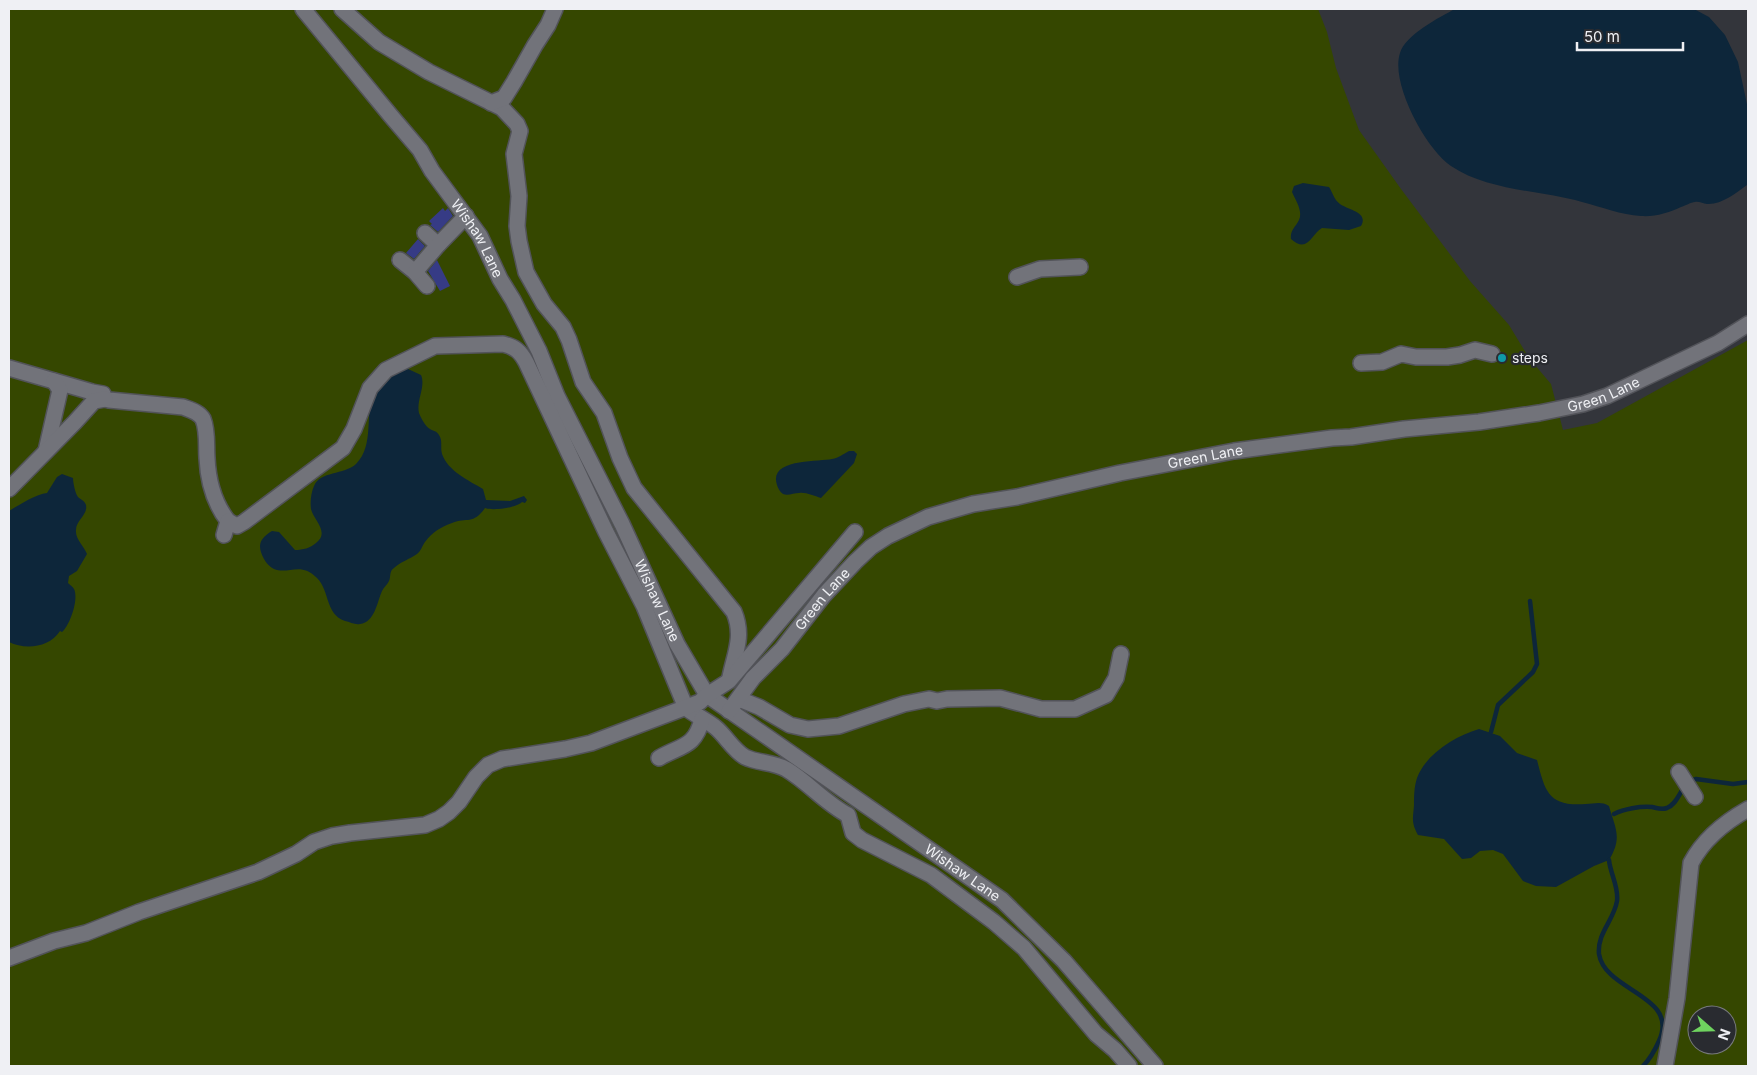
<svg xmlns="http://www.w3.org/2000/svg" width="1757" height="1075" viewBox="0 0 1757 1075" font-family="Inter,sans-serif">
<rect width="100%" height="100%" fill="#33353b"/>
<path fill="#354700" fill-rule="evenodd" d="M 9,9 L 1318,9 L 1327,32 L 1336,68 L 1359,130 L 1401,189 L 1470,281 L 1509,325 L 1529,358 L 1551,384 L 1563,430 L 1597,423 L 1748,340 L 1748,1066 L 9,1066 ZM 1697,1015 L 1727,1015 L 1727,1045 L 1697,1045 Z"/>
<path fill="#0d263a" d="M 1455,9 L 1694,9 L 1709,17 L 1725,35 L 1738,62 L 1748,109 L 1747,185 C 1736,193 1721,205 1707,204 C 1703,204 1699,201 1695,202 C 1691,202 1685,206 1681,207 C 1668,213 1655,217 1641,216 C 1621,215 1602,207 1582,202 C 1540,190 1488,191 1451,166 C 1426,149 1390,83 1400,53 C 1405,35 1440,17 1455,9 Z
M 1303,183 L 1329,187 C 1333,193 1334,200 1340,204 C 1348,210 1369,212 1361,226 L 1349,230 L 1322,228 C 1311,234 1308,254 1291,239 C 1290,230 1295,228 1299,220 C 1303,211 1296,201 1292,192 L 1294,186 Z
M 402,369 L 408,369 L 421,375 C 426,387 416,400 419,413 C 421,418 425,426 430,429 C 433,431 437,431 439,435 C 443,441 440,447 442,454 C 448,471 468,480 483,489 L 486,500 L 510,501 L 524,496 L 527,500 L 525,503 L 522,502 C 516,508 492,511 485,508 C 473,525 467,517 452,523 C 441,527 432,532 425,542 C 422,546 421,551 417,554 C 410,559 400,562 394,568 C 389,571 391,577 389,581 C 387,585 384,587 382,591 C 377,602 375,622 360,624 C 355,625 350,622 345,621 C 325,614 330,591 317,578 C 301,561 288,575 274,569 C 270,567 266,563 264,559 C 257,546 259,539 272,531 L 279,532 L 295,550 C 303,550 310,548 316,543 C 330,532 314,521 311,509 C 310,502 311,493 314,486 C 320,471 344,475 356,464 C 375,445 364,415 374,394 C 380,382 391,375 402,369 Z
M 849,451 L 854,451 L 857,454 L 854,463 L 821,498 C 814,496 806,492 799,493 C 794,493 788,496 783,494 C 780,492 778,488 777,485 C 768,458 819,462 832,459 C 839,458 843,454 849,451 Z
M 62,474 L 73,478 C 73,482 75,493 78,497 C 81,500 84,500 86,505 C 88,515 76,520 76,530 C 75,539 84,546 87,554 L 77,571 L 69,576 L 68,583 C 70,585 73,587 74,589 C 79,599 70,625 62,632 L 60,631 C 49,648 25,650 9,642 L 9,511 C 19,505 36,494 47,493 L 57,477 Z
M 1479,729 L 1500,736 L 1517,753 L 1537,760 C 1545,791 1548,807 1586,804 C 1594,804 1601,801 1609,806 C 1615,828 1623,837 1609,860 L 1594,866 L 1556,887 L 1536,886 L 1523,881 L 1503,854 L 1493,850 L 1480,851 L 1471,858 L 1462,859 L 1444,839 L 1418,835 C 1411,822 1413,819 1414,805 C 1414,797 1414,787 1417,778 C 1426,754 1455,736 1479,729 Z"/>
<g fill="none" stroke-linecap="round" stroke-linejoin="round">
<path stroke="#0d263a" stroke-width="4.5" d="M 1491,732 L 1498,705 L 1533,672 L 1537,664 L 1530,601
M 1614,814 C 1624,809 1640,806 1652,807 C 1657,808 1661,810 1667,808 C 1681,802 1679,784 1696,779 L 1733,784 L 1748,782
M 1609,860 C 1610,873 1619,887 1617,901 C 1614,920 1597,933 1599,954 C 1605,992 1680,995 1659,1041 C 1655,1050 1650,1059 1643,1066"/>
</g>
<path fill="#363b85" d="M 443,208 L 445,211 L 448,208 L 453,216 L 438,232 L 430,225 L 432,224 L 429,221 Z
M 418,239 L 425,246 L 414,259 L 406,253 Z
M 437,260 L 450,286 L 440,291 L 428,271 Z"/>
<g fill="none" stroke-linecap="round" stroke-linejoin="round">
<defs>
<g id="minor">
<path id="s1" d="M 303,9 L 391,116 L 420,150 L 432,171 L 480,236 L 500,279 L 513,300 L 539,351 L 557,396 L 622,524 L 677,644 L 707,695 L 1002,900 L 1064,961 L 1155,1066"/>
<path d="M 342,9 L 379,42 L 429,72 L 502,108 L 517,124 L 520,131 L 514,154 L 519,196 L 517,226 L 519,241 L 526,272 L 544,304 L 563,327 L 569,340 L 583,382 L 604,413 L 620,458 L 634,488 L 734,612 C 744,636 735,653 730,677"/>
<path d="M 491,103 L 504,98 L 514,82 L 535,45 L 548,25 L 555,9"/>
<path d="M 425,233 L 438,245"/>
<path d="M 400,260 L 415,272 L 427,286"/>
<path d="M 415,272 L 438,245 L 466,216"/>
<path d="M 1017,277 L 1040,269 L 1080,267"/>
<path d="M 1361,363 L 1382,362 L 1401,354 L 1416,357 L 1447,357 L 1460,355 L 1475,350 L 1492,354"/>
<path d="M 9,368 L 92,392 L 103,394 L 105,399 L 109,400 L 183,407 C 191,410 199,412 203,419 C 208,431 206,446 207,458 C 208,480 214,503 228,521"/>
<path d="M 46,451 L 60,390 L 54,381"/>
<path d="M 9,489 L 75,422 L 94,401 L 105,399"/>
<path d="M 224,535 L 228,521 L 237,526 L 244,522 L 343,448 L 354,429 L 370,388 L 386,370 L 435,346 L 503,344 C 515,347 520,351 526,362 L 606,532 L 644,606 L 686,708 C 695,715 706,720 715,727 C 726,736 733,750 745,757 C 757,763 773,762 786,769 C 808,782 825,803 848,815 L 853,833 L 862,840 L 931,875 L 994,922 L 1024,948 L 1096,1034 L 1115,1050 L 1129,1066"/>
<path d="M 739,699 L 759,707 L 790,725 L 808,729 L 839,726 L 904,704 L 929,699 L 937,701 L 947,699 L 1000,698 L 1041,709 L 1075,709 L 1106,695 L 1116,678 L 1121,654"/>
<path id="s2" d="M 729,711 L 753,678 L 782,649 L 824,595 L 855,562 L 871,547 L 888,536 L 928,517 L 973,504 L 1017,497 L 1120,473 L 1234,451 L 1332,438 L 1351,437 L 1404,429 L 1479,422 L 1539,413 L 1583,404 L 1607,396 L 1718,343 L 1748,324"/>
<path d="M 659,758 C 681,745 695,748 702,719"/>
<path d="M 1679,772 L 1695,797"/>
<path d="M 9,958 L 54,941 L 86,933 L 139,912 L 258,872 L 296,854 L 314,842 L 332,836 L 350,833 L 425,825 L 439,819 L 449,812 L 459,802 L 476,777 L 488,765 L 502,759 L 565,749 L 591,743 L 700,702 L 707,695 L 729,681 L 855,532"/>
<path d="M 1665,1066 L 1677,998 L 1691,863 C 1704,838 1725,822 1748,809"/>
</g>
</defs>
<use href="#minor" stroke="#525359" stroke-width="18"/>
<use href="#minor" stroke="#72737a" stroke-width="15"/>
</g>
<circle fill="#0f9aa8" stroke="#292b30" stroke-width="2" cx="1502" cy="358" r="5"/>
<g text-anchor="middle" stroke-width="4.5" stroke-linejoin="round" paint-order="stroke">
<g font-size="14" fill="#eff0f4" stroke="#292b30">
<text dy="5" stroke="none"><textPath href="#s1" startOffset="289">Wishaw Lane</textPath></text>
<text dy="5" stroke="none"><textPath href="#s2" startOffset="970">Green Lane</textPath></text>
<text dy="5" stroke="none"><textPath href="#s2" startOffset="566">Green Lane</textPath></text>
<text dy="5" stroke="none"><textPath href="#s1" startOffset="694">Wishaw Lane</textPath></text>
<text dy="5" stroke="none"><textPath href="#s2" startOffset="146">Green Lane</textPath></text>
<text dy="5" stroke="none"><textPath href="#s1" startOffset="1112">Wishaw Lane</textPath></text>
</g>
<g font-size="14" fill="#eff0f4" stroke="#292b30" text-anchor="start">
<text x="1512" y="363">steps</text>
</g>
</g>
<rect width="1757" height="1075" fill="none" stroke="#eff0f4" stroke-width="20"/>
<g transform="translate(1712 1030) rotate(110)"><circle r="24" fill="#292b30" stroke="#787a7e"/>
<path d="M0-4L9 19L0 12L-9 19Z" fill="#6fd35f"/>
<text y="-8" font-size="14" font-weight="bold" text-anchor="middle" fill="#eff0f4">N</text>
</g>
<path d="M1577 42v8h106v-8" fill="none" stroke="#eff0f4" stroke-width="2.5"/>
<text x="1584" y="42" font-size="15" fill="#eff0f4" stroke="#292b30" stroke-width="4" paint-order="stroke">50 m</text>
</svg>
